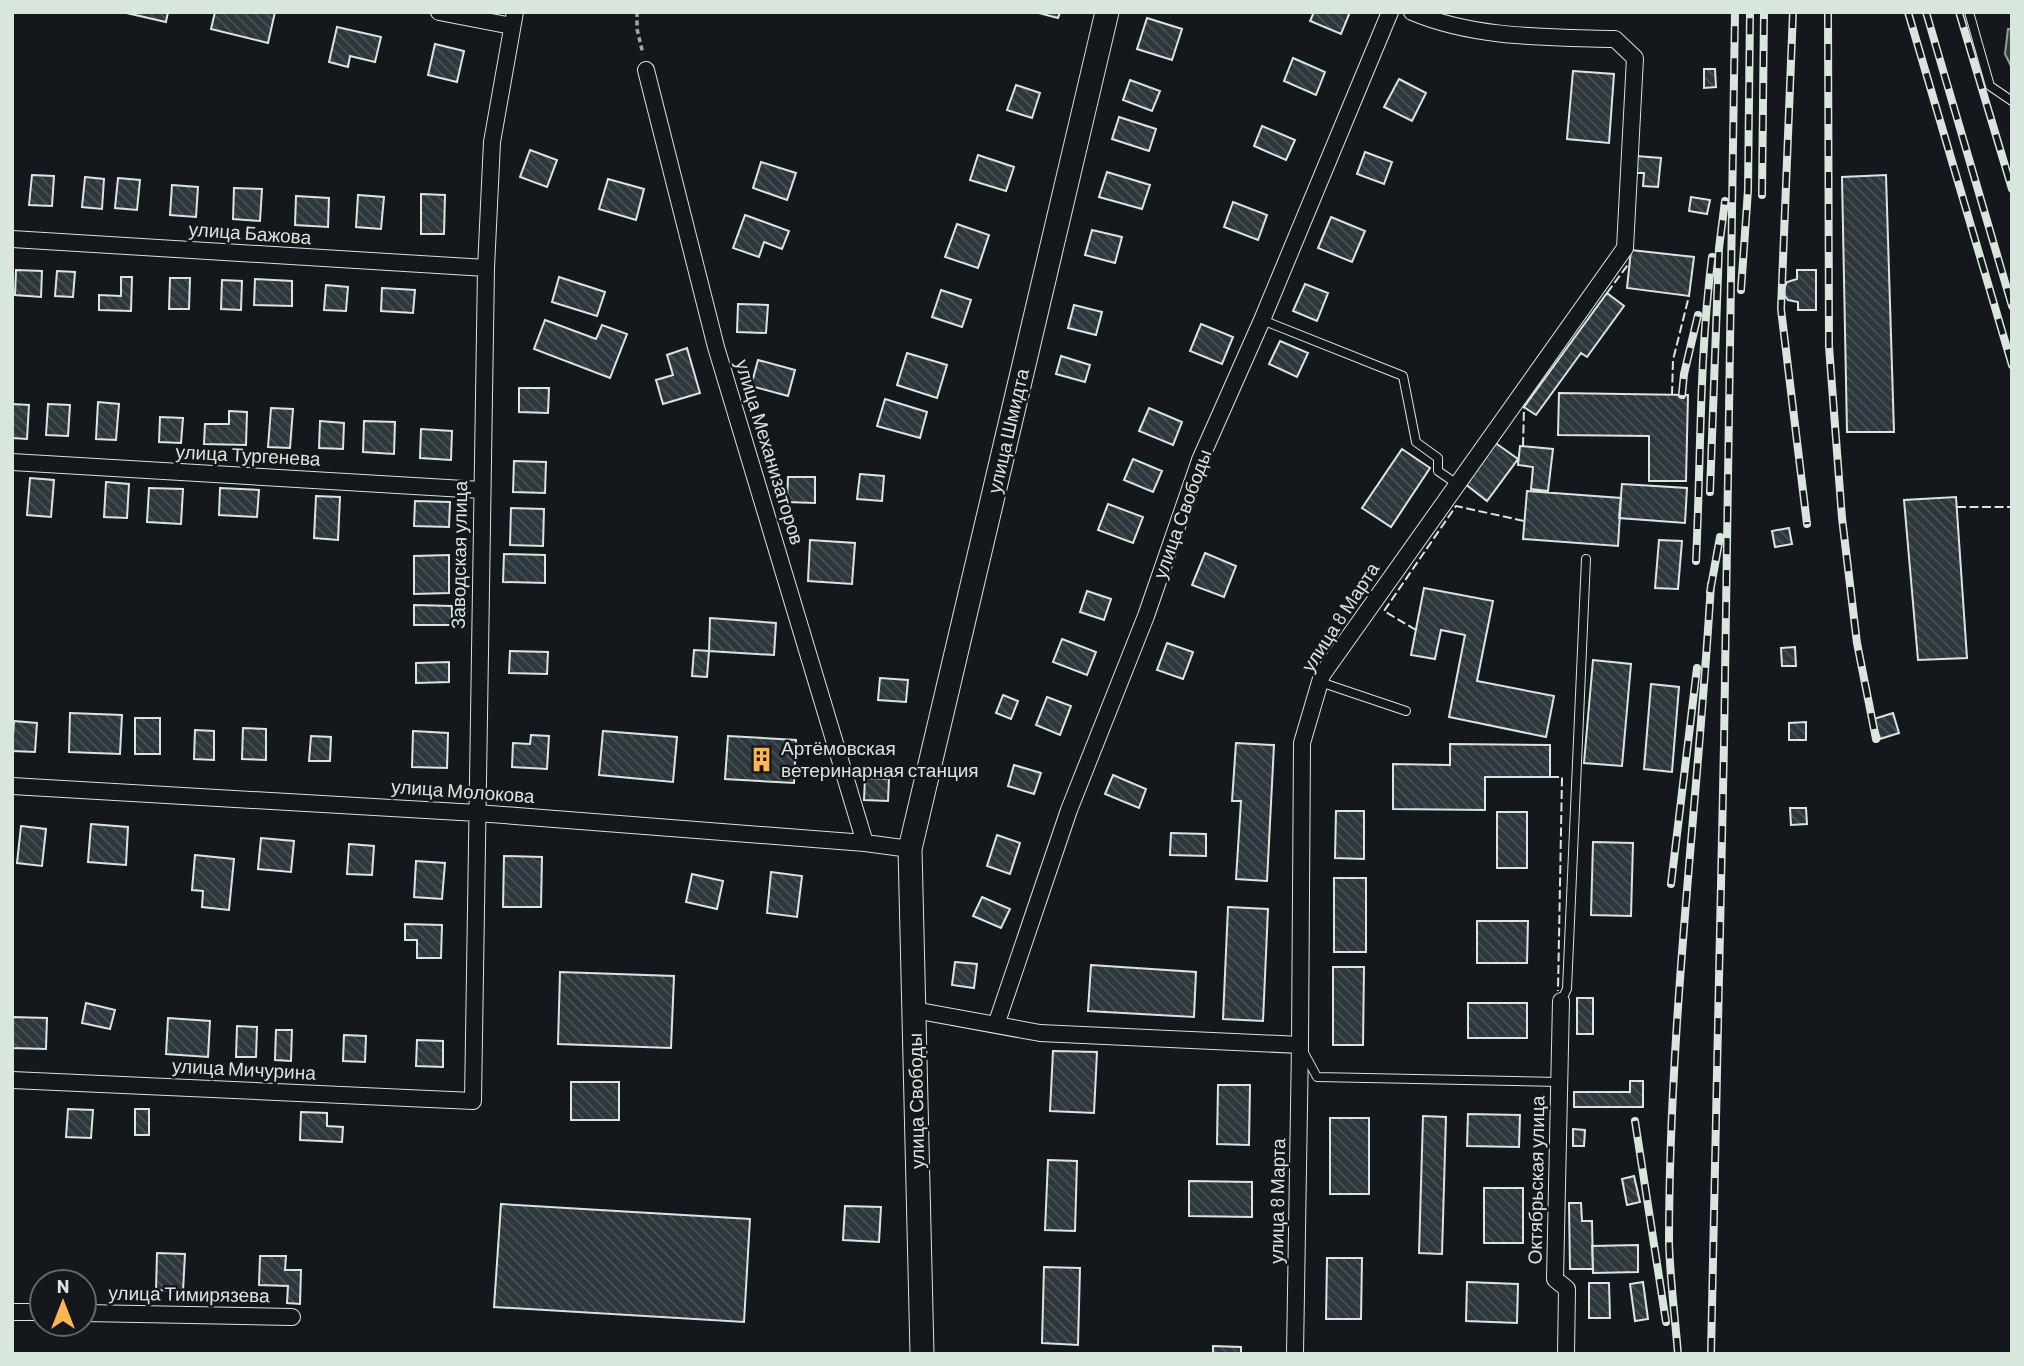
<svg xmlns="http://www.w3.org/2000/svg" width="2024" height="1366" viewBox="0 0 2024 1366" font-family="Barlow,sans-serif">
<defs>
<pattern id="building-back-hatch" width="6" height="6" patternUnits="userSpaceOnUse" patternTransform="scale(1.75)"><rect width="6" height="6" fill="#2c363c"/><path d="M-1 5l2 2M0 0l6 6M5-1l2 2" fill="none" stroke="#4a5358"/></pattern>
</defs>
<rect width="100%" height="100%" fill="#14181c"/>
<path fill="#363b3e" stroke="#939e99" stroke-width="2" d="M 2008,29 L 2012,29 L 2012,68 L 2005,54 Z"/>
<path fill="url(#building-back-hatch)" stroke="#d8e6dc" stroke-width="2" d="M 122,12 L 168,12 L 166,22 Z
M 215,12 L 275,12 L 268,43 L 211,29 Z
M 1035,12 L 1060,12 L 1058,18 Z
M 1314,12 L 1350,12 L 1341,34 L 1310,21 Z
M 1147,18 L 1182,29 L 1172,60 L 1137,49 Z
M 337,27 L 381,37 L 375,62 L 350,56 L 348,67 L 329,62 Z
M 435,44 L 464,51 L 457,82 L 428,75 Z
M 1293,58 L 1325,72 L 1316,95 L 1284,81 Z
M 1704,69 L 1715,69 L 1716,87 L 1704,88 Z
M 1573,71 L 1614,74 L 1609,143 L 1567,139 Z
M 1399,79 L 1426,93 L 1412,121 L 1384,107 Z
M 1130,80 L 1160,91 L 1152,111 L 1123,100 Z
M 1016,85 L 1040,93 L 1032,118 L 1007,110 Z
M 1119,117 L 1156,129 L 1149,151 L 1112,139 Z
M 1262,126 L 1295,140 L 1286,160 L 1254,146 Z
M 530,150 L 557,160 L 547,187 L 520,177 Z
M 1365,152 L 1392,162 L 1384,184 L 1357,174 Z
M 978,155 L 1014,167 L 1006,191 L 970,180 Z
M 1636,156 L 1661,158 L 1658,187 L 1643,186 L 1644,173 L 1635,173 Z
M 761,162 L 796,173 L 787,200 L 753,188 Z
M 1107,172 L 1150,185 L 1142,209 L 1099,197 Z
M 32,175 L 54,176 L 52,206 L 29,205 Z
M 1886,175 L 1894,432 L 1847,432 L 1842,177 Z
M 85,177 L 104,179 L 102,209 L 82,207 Z
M 118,178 L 140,180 L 137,210 L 115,208 Z
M 608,179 L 644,189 L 636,220 L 599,209 Z
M 172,185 L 198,187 L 196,217 L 170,215 Z
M 234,188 L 262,189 L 260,221 L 233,219 Z
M 421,194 L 445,195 L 444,234 L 421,234 Z
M 358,195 L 384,197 L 381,229 L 356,227 Z
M 296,196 L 329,198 L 328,227 L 295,225 Z
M 1691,197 L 1710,200 L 1707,214 L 1689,211 Z
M 1233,202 L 1267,215 L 1258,240 L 1224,227 Z
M 745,215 L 789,231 L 782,249 L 764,242 L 759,257 L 733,248 Z
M 1331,217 L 1365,231 L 1352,262 L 1318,248 Z
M 957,224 L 989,235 L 978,268 L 945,257 Z
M 1092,230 L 1122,237 L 1115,263 L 1085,255 Z
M 1631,250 L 1694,257 L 1689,296 L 1627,288 Z
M 16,270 L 42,271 L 41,297 L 15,295 Z
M 1797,270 L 1816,270 L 1816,310 L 1798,310 L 1798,302 L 1788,300 L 1784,295 L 1784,288 L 1787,282 L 1797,279 Z
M 57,271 L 75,272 L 73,297 L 55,296 Z
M 121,277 L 132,277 L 131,311 L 99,310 L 99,295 L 121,296 Z
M 559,277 L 605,292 L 597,316 L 552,302 Z
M 170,278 L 190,278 L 189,309 L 169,309 Z
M 255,279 L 292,281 L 292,306 L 254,305 Z
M 222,280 L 242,281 L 241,310 L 221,309 Z
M 1305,284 L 1328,293 L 1317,321 L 1293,311 Z
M 326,285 L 348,287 L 346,311 L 324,310 Z
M 382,288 L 415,290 L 413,313 L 381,311 Z
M 941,290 L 971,300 L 962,327 L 932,317 Z
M 1607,293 L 1624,306 L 1587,357 L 1581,353 L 1536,415 L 1524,407 Z
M 738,304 L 768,305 L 766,333 L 737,332 Z
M 1074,305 L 1102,312 L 1096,335 L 1068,328 Z
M 545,320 L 596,339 L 602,325 L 627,334 L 610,378 L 534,349 Z
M 1201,324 L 1233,337 L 1222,364 L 1190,351 Z
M 1280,341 L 1308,353 L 1297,377 L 1269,364 Z
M 687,348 L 700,393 L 663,404 L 656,380 L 673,375 L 667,355 Z
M 907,353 L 947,365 L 937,398 L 897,385 Z
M 1061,356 L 1090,365 L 1085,382 L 1056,374 Z
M 758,360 L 795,370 L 788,396 L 751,386 Z
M 519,388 L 549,388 L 548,413 L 519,412 Z
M 1559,393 L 1688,395 L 1686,481 L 1649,481 L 1649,436 L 1558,435 Z
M 885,399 L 927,412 L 920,438 L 877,426 Z
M 98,402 L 119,404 L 116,440 L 96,439 Z
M 12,404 L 29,405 L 27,439 L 12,438 Z
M 48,404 L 70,405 L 68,436 L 46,435 Z
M 271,408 L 293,409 L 290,448 L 268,447 Z
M 1149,408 L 1182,422 L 1173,445 L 1139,431 Z
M 229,411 L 247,412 L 246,445 L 204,444 L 205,424 L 229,424 Z
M 160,417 L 183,418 L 181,443 L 159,442 Z
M 320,421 L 344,423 L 343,449 L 319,448 Z
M 364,421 L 395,422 L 394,454 L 363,452 Z
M 421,429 L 452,431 L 451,460 L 420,458 Z
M 1494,442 L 1518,459 L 1487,501 L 1464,483 Z
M 1520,446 L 1553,449 L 1548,491 L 1531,489 L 1533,467 L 1518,465 Z
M 1402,449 L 1430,468 L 1391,527 L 1362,508 Z
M 1133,459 L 1162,471 L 1153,492 L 1124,480 Z
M 514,461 L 546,462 L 545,493 L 513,492 Z
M 860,474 L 884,476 L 882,501 L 857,499 Z
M 788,477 L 815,477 L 815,503 L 787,502 Z
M 30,478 L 54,480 L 51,517 L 27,515 Z
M 106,482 L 129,484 L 127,518 L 104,517 Z
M 1622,484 L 1687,488 L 1685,523 L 1619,518 Z
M 149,488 L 183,489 L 181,524 L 147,522 Z
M 220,488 L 259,490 L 257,517 L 219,515 Z
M 1527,491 L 1621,498 L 1618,546 L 1523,539 Z
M 316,496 L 340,497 L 338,540 L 314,538 Z
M 1956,497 L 1967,658 L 1918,660 L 1904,500 Z
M 415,501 L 450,502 L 449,527 L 414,526 Z
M 1108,504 L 1143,517 L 1133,543 L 1098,530 Z
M 511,508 L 544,509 L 543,546 L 510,545 Z
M 1789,528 L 1792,544 L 1775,547 L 1772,531 Z
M 810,540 L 855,543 L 852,584 L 808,581 Z
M 1659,540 L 1682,541 L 1678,589 L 1655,588 Z
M 1205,553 L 1236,566 L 1224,597 L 1192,585 Z
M 504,554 L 545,555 L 545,583 L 503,582 Z
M 449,555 L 449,593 L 414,594 L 414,556 Z
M 1424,588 L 1493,601 L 1477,681 L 1554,696 L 1546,737 L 1449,717 L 1465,635 L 1441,630 L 1435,659 L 1411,655 Z
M 1087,591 L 1111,599 L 1104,620 L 1080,612 Z
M 414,605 L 452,606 L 452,625 L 414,625 Z
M 710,618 L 776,623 L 774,655 L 709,651 Z
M 1062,639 L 1096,652 L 1087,675 L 1053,662 Z
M 1167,643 L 1193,652 L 1183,679 L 1157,670 Z
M 1795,647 L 1796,666 L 1782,666 L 1781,648 Z
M 694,650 L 709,651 L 707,677 L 692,676 Z
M 510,651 L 548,652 L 547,674 L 509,673 Z
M 1593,660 L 1631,664 L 1622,766 L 1584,763 Z
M 449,662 L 449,682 L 416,683 L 416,663 Z
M 880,678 L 908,680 L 906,702 L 878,700 Z
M 1651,684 L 1679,687 L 1672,772 L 1644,769 Z
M 1003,695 L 1018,701 L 1011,719 L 996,713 Z
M 1047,697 L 1071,706 L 1060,735 L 1036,725 Z
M 70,713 L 122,715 L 120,754 L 69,752 Z
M 1893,713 L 1899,733 L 1880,739 L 1874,719 Z
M 135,718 L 160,718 L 160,754 L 135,754 Z
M 14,721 L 37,723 L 35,752 L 12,751 Z
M 1806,722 L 1806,740 L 1789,740 L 1789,723 Z
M 243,728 L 266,729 L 266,760 L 242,759 Z
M 195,730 L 214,731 L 214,760 L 194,759 Z
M 413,731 L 448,733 L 447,768 L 412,767 Z
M 603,731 L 677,737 L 673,782 L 599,775 Z
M 531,735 L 549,736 L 547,769 L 512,767 L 513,743 L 530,744 Z
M 311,736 L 331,737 L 330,761 L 309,761 Z
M 728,736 L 796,740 L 794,783 L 725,779 Z
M 1236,743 L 1274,745 L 1267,881 L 1236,879 L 1241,801 L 1232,801 Z
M 1450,744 L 1550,745 L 1550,777 L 1485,777 L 1485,810 L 1393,809 L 1393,764 L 1450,765 Z
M 1014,765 L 1041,773 L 1034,794 L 1008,786 Z
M 1113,775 L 1146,789 L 1139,808 L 1105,794 Z
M 865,778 L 889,779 L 888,801 L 864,800 Z
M 1790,808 L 1806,808 L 1807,824 L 1791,825 Z
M 1336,811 L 1364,811 L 1364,859 L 1335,858 Z
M 1497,812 L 1527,812 L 1527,868 L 1497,868 Z
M 91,824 L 128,827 L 126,865 L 88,862 Z
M 21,826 L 46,829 L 42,866 L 17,863 Z
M 1171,833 L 1206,834 L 1206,856 L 1170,855 Z
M 997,835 L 1020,843 L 1010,874 L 987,866 Z
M 261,838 L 294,841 L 291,872 L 258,869 Z
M 1593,842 L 1633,843 L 1631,916 L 1591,915 Z
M 349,844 L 374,846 L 372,875 L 347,874 Z
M 195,855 L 234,859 L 229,910 L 202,907 L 203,891 L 192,890 Z
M 504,856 L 542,857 L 541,907 L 503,907 Z
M 416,861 L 445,863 L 442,899 L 414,897 Z
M 771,872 L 802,876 L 797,917 L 767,913 Z
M 692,874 L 723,881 L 717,909 L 686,902 Z
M 1334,878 L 1366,878 L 1366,952 L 1334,952 Z
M 982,897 L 1010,909 L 1001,928 L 973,916 Z
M 1228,907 L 1268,909 L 1263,1021 L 1223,1019 Z
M 1477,921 L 1528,921 L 1527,963 L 1477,963 Z
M 405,924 L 442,925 L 441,958 L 417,958 L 417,940 L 405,940 Z
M 955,962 L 977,964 L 974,988 L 952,985 Z
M 1091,965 L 1196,972 L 1194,1017 L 1088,1011 Z
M 1333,967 L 1364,967 L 1363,1045 L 1333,1045 Z
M 560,972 L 674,976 L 671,1048 L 558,1044 Z
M 1577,998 L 1593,998 L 1593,1034 L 1577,1034 Z
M 86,1003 L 115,1010 L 110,1029 L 82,1023 Z
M 1468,1003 L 1527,1003 L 1527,1038 L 1468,1038 Z
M 12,1017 L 47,1018 L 46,1049 L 12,1048 Z
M 168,1018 L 210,1021 L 208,1057 L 166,1054 Z
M 237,1026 L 257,1027 L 256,1057 L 236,1057 Z
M 276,1030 L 292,1030 L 291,1061 L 275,1060 Z
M 344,1035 L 366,1036 L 365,1062 L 343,1061 Z
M 417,1040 L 443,1041 L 443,1067 L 416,1066 Z
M 1053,1051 L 1097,1052 L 1094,1113 L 1050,1111 Z
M 1630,1081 L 1643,1081 L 1643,1107 L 1574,1107 L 1574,1092 L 1630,1092 Z
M 571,1082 L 619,1082 L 619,1120 L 571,1120 Z
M 1218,1085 L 1250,1085 L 1249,1145 L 1217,1144 Z
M 68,1109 L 93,1110 L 91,1138 L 66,1137 Z
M 135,1109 L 149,1109 L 149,1135 L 135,1135 Z
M 301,1112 L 327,1113 L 327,1126 L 343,1127 L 342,1142 L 300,1140 Z
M 1468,1114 L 1520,1115 L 1519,1147 L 1467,1146 Z
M 1423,1116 L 1446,1117 L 1442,1254 L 1419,1253 Z
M 1330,1118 L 1369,1118 L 1369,1194 L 1330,1194 Z
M 1573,1129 L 1585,1130 L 1584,1146 L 1573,1146 Z
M 1048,1160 L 1077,1161 L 1075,1231 L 1045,1230 Z
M 1634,1176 L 1640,1202 L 1627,1205 L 1622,1179 Z
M 1189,1181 L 1252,1182 L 1252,1217 L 1189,1216 Z
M 1484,1188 L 1523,1188 L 1523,1243 L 1484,1243 Z
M 1569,1203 L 1581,1203 L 1582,1221 L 1592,1221 L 1593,1269 L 1570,1269 Z
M 501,1204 L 750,1219 L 744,1322 L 494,1307 Z
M 845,1206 L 881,1207 L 879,1242 L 843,1240 Z
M 1638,1245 L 1638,1272 L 1593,1273 L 1592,1246 Z
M 157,1253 L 185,1254 L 183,1291 L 156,1290 Z
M 260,1256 L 286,1256 L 285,1270 L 301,1270 L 300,1304 L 287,1303 L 288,1286 L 259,1285 Z
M 1327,1258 L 1362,1258 L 1361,1319 L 1326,1319 Z
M 1044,1267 L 1080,1268 L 1078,1345 L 1042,1343 Z
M 1467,1282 L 1518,1284 L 1517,1323 L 1466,1321 Z
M 1643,1282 L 1648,1319 L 1635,1321 L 1630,1284 Z
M 1589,1283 L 1609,1283 L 1610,1318 L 1589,1318 Z
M 1213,1346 L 1241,1347 L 1241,1354 L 1213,1354 Z"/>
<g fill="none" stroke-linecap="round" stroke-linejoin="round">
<defs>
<path id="lane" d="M 1969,12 L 1990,86 L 2012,101
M 1262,320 L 1403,376 L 1416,442 L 1438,458 L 1438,471 L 1457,484
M 1320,682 L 1406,711
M 1561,1001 L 1567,989 L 1586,559
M 1303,1051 L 1317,1077 L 1559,1082"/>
<path id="street" d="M 439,12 L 512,26
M 646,70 L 716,347 L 865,843
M 12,239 L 486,268
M 12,462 L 481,490
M 12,786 L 477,813 L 865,843 L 910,849
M 1561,1001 L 1555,1279 L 1567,1289 L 1566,1354
M 914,1010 L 1040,1033 L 1300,1045
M 996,1025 L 1069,810 L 1146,616 L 1200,460 L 1262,320 L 1390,12
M 12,1080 L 473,1101 L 486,268 L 492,142 L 515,12
M 12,1312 L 42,1312
M 84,1313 L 292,1317
M 1295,1354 L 1300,1045 L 1302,743 L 1322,675 L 1625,248 L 1635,58 L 1615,39 C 1548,37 1476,39 1412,12"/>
<path id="secondary" d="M 922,1354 L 910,849 L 1107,12"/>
</defs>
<use href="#lane" stroke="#d8e6dc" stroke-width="10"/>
<use href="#street" stroke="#d8e6dc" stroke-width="18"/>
<use href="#secondary" stroke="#d8e6dc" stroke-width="25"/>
<path stroke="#9da8a2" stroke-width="3.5" stroke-dasharray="5 3.5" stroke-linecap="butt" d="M 637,12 L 637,29 L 643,54"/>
<use href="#lane" stroke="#14181c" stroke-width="8"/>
<use href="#street" stroke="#14181c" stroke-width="16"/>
<use href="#secondary" stroke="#14181c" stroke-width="23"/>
<defs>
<path id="rail" d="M 1793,12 L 1781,309 L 1807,524
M 1828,12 L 1829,346 L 1842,518 L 1857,643 L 1876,739
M 1908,12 L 2012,365
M 1926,12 L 2012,306
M 1959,12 L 2012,189
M 1762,195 L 1764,12
M 1741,290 L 1748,190 L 1750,12
M 1682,395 L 1684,374 L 1698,315
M 1710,492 L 1719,248 L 1725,201
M 1696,561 C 1701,459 1699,358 1712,257
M 1710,592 L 1720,537
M 1671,884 L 1697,668
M 1635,1121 L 1666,1322
M 1678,1354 C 1675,1317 1670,1279 1669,1242 C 1669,1022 1698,803 1711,584
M 1711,1354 L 1724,744 L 1735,12"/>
</defs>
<use href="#rail" stroke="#d8e6dc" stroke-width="8"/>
<use href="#rail" stroke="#14181c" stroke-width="5" stroke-dasharray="16" stroke-linecap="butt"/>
<path stroke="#d8e6dc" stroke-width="2" stroke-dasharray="9 3.5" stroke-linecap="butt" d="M 1607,293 L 1630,262
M 1672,395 L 1673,360 L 1689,296
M 1523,446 L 1524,407
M 1957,507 L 2012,507
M 1416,630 L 1384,611 L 1456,506 L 1524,521
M 1550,777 L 1562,777 L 1558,991"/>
</g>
<defs>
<symbol id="building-bare" viewBox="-9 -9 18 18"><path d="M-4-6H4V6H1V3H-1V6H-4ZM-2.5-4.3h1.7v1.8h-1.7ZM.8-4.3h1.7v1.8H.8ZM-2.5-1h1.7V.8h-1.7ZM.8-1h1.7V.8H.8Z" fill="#ffb74d" stroke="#14181c" stroke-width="2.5" paint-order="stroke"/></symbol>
</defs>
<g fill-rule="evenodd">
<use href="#building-bare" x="744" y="742" width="35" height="35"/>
</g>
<g text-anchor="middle" stroke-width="5" stroke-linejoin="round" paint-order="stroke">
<g font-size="19" fill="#d8e6dc" stroke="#14181c">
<text transform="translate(250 233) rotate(4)" y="7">улица Бажова</text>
<text transform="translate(1008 431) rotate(-77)" y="7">улица Шмидта</text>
<text transform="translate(770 452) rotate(73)" y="7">улица Механизаторов</text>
<text transform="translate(248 455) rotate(3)" y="7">улица Тургенева</text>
<text transform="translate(1182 514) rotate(-70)" y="7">улица Свободы</text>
<text transform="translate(459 555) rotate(-89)" y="7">Заводская улица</text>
<text transform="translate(1340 617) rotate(-57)" y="7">улица 8 Марта</text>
<text transform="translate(463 791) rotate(4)" y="7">улица Молокова</text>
<text transform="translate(244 1069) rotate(3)" y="7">улица Мичурина</text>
<text transform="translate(916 1101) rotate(-91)" y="7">улица Свободы</text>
<text transform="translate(1536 1180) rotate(-89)" y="7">Октябрьская улица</text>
<text transform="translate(1277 1201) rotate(-89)" y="7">улица 8 Марта</text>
<text transform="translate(189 1294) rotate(1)" y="7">улица Тимирязева</text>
</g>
<g font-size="19" fill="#d8e6dc" stroke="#14181c" text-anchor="start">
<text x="781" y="755">Артёмовская<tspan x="781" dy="22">ветеринарная станция</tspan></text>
</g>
</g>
<rect width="2024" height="1366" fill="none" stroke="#d8e6dc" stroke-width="28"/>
<g transform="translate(63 1303)"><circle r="33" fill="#14181c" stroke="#626a69" stroke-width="2"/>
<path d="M0-5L12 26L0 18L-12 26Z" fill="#ffb74d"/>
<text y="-10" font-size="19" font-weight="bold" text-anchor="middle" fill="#d8e6dc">N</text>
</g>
</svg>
